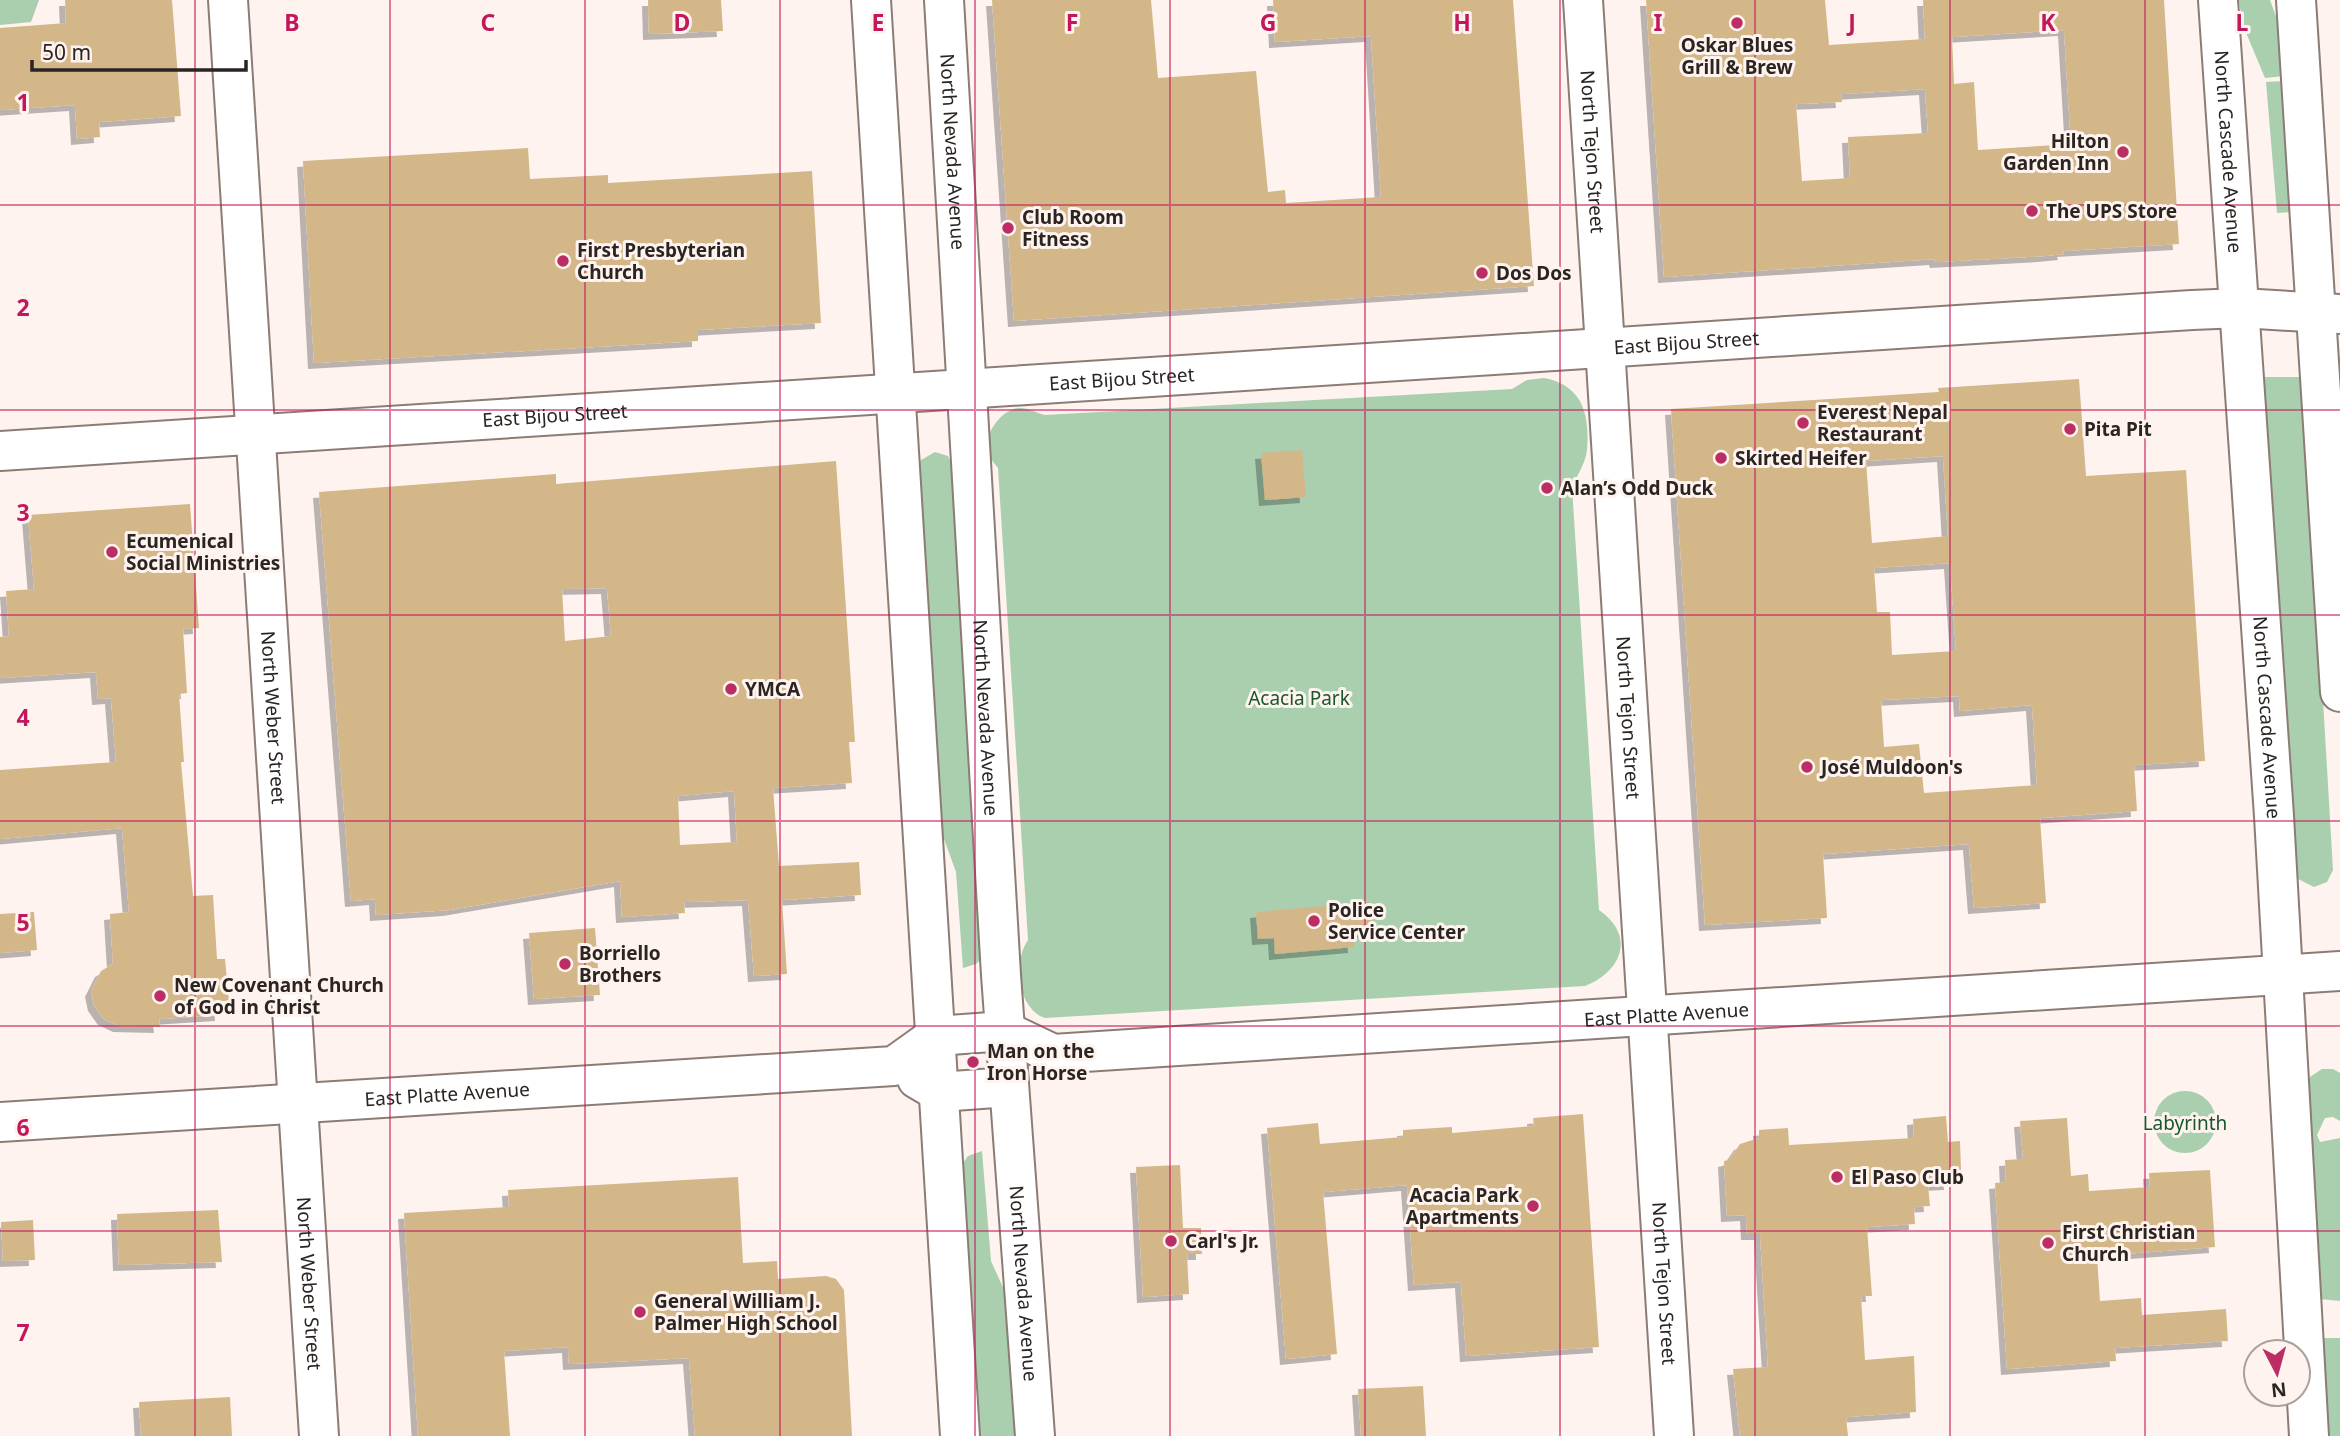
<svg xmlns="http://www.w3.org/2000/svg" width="2340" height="1436" viewBox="0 0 2340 1436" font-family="'Noto Sans',sans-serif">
<defs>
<filter id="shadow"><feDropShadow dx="-6" dy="6" stdDeviation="0" flood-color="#0004"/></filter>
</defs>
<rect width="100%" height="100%" fill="#fef3ee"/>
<path fill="#a9cfae" d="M 0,0 L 39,0 L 31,22 L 0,25 Z
M 2239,0 L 2270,0 L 2278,22 L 2284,76 L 2265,78 L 2242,23 Z
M 2284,81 L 2292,212 L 2277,213 L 2266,82 Z
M 2262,377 L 2304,377 L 2333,870 L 2327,882 L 2314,887 L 2296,878 Z
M 1544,378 C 1582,385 1590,414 1587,450 C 1586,462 1577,476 1572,487 L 1599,910 C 1636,936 1622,971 1585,986 L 1045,1018 C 1017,1008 1013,961 1028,940 L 998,468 C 994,463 988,456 987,449 C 985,432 1002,410 1018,408 C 1026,407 1037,413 1045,415 L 1512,389 L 1527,380 Z
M 935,452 L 948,456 L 954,469 L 986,955 L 976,964 L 963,968 L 956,872 L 940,828 L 916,475 L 921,460 Z
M 2322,1069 L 2333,1069 L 2340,1073 L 2340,1121 L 2333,1117 L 2325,1118 L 2317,1135 L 2320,1142 L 2340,1138 L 2340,1301 L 2320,1299 L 2307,1084 L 2310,1077 Z
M2154 1122a31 31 0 1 1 62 0a31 31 0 1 1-62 0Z
M 982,1151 L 991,1261 L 1010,1303 L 1018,1436 L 974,1436 L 961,1166 L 968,1156 Z
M 2323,1338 L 2340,1338 L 2340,1436 L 2329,1436 Z"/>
<path fill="#d4b789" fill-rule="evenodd" filter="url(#shadow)" d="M 65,0 L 172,0 L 181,116 L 99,122 L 100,137 L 77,139 L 75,105 L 0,110 L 0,28 L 66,23 Z
M 648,0 L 721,0 L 723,31 L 649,34 Z
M 992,0 L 1151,0 L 1158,78 L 1256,71 L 1268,192 L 1285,190 L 1286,203 L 1381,197 L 1371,36 L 1275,42 L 1273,0 L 1513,0 L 1534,286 L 1014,321 Z
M 1646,0 L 1825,0 L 1829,45 L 1925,39 L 1923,0 L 2164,0 L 2179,244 L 2063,251 L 2064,254 L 2044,256 L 1936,262 L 1935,259 L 1664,277 ZM 2064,30 L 2071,144 L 1978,150 L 1974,82 L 1954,84 L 1952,37 ZM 1925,89 L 1928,133 L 1848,137 L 1850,178 L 1802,181 L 1796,104 L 1842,102 L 1841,94 Z
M 528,148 L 530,179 L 608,175 L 608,183 L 812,171 L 821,323 L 698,330 L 698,341 L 314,363 L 303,161 Z
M 2079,379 L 2086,476 L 2186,470 L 2205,761 L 2134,765 L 2137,811 L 2040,818 L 2046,903 L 1974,908 L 1969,844 L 1823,854 L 1827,918 L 1705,925 L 1671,409 L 1939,392 L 1938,388 ZM 1943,456 L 1948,536 L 1872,543 L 1866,461 ZM 1950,563 L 1956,651 L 1892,655 L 1890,612 L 1877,612 L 1874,568 ZM 1959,696 L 1960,711 L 2032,705 L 2037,785 L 1924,793 L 1919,744 L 1884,747 L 1881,700 Z
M 1302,450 L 1306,497 L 1265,500 L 1261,453 Z
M 836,461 L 855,742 L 849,742 L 852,783 L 773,788 L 779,866 L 859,862 L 861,895 L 782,900 L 787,974 L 754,976 L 748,900 L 684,902 L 685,913 L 622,917 L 620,881 L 449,910 L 376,915 L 375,899 L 351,901 L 319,492 L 556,474 L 556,484 ZM 607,588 L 611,636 L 565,641 L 562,589 ZM 734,791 L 737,842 L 680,845 L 678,796 Z
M 190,504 L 199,628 L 183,629 L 187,693 L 179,694 L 184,762 L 181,762 L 193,896 L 213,895 L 217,959 L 225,959 L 229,1001 L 220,1001 L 221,1015 L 159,1019 L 160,1027 L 119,1026 L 104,1019 L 94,1005 L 91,991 L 101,971 L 113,964 L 110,914 L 129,912 L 122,828 L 0,839 L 0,770 L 116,762 L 111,698 L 98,699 L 96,672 L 0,678 L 0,637 L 9,636 L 6,591 L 34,589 L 28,515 Z
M 1370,902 L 1372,931 L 1353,932 L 1354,947 L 1275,954 L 1274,938 L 1258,939 L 1256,912 Z
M 34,912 L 37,950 L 0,953 L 0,914 Z
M 595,928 L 600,995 L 534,999 L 529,933 Z
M 1583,1114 L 1599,1347 L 1466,1356 L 1461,1282 L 1414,1285 L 1407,1185 L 1323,1192 L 1337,1354 L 1286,1359 L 1267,1128 L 1318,1123 L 1320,1144 L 1403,1137 L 1403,1130 L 1452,1127 L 1452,1133 L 1534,1126 L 1533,1118 Z
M 1946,1116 L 1948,1142 L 1960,1141 L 1961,1170 L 1949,1170 L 1950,1184 L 1928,1185 L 1930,1206 L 1914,1207 L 1915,1224 L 1867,1227 L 1872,1296 L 1861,1296 L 1865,1360 L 1914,1356 L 1916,1412 L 1846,1417 L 1848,1436 L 1740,1436 L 1733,1369 L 1768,1367 L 1760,1234 L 1747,1234 L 1746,1215 L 1727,1216 L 1724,1161 L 1729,1160 L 1740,1144 L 1759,1138 L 1759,1130 L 1788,1128 L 1789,1145 L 1914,1138 L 1913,1119 Z
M 2067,1118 L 2071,1176 L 2088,1174 L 2089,1191 L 2150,1187 L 2149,1173 L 2210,1170 L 2215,1247 L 2097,1256 L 2100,1301 L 2141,1298 L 2142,1315 L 2226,1309 L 2228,1341 L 2115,1348 L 2116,1361 L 2007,1369 L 1995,1183 L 2006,1182 L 2005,1160 L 2023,1159 L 2020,1121 Z
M 1180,1165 L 1183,1228 L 1201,1228 L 1202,1254 L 1187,1254 L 1189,1294 L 1143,1297 L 1136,1167 Z
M 738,1177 L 743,1263 L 777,1261 L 778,1279 L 826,1276 L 836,1279 L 844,1290 L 852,1436 L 695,1436 L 689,1358 L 569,1364 L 568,1347 L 504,1351 L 510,1436 L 418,1436 L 404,1213 L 509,1207 L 508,1190 Z
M 218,1210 L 222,1262 L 119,1265 L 117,1214 Z
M 33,1220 L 35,1260 L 3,1261 L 1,1222 Z
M 1423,1386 L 1426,1436 L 1361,1436 L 1358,1389 Z
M 230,1397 L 232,1436 L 141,1436 L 139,1402 Z"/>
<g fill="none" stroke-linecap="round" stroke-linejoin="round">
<defs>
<g id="tertiary">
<path id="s1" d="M 228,0 L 319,1436"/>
<path id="s2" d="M 1583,0 L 1674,1436"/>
</g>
<g id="secondary">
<path id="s3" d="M 2218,0 L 2274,816 L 2309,1436"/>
<path d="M 2296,0 L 2340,692"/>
<path id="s4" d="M 0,451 L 2192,310 L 2241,308 L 2340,314"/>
<path id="s5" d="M 1005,1031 L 1053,1054 L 2340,971"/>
</g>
<g id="primary">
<path d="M 871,0 L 960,1436"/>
<path id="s6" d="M 944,0 L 1001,975 L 1035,1436"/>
<path d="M 917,1079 L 939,1092 L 1009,1087"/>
<path id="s7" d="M 0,1122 L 894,1066 L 936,1036 L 1005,1031"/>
</g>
</defs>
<use href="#tertiary" stroke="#8b7c75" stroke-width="42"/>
<use href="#secondary" stroke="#8b7c75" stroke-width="42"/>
<use href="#primary" stroke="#8b7c75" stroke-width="42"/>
<use href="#tertiary" stroke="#fff" stroke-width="38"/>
<use href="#secondary" stroke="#fff" stroke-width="38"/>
<use href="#primary" stroke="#fff" stroke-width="38"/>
</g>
<path fill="none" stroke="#c2185b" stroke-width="2" stroke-opacity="0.55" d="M 195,0 L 195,1436M 390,0 L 390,1436M 585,0 L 585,1436M 780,0 L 780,1436M 975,0 L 975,1436M 1170,0 L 1170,1436M 1365,0 L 1365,1436M 1560,0 L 1560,1436M 1755,0 L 1755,1436M 1950,0 L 1950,1436M 2145,0 L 2145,1436M 0,205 L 2340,205M 0,410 L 2340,410M 0,615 L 2340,615M 0,821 L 2340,821M 0,1026 L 2340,1026M 0,1231 L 2340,1231"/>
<g fill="#ba2e64" stroke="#fef3ee" stroke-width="2.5">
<circle cx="1737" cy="23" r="7"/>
<circle cx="2123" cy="152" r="7"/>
<circle cx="2032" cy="211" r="7"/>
<circle cx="1008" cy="228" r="7"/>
<circle cx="563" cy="261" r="7"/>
<circle cx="1482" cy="273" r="7"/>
<circle cx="1803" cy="423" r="7"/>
<circle cx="2070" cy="429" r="7"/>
<circle cx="1721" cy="458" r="7"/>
<circle cx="1547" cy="488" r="7"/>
<circle cx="112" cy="552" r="7"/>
<circle cx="731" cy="689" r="7"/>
<circle cx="1807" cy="767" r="7"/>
<circle cx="1314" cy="921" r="7"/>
<circle cx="565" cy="964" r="7"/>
<circle cx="160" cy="996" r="7"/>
<circle cx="973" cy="1062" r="7"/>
<circle cx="1837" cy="1177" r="7"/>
<circle cx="1533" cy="1206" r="7"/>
<circle cx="1171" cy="1241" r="7"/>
<circle cx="2048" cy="1243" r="7"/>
<circle cx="640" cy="1312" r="7"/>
</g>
<g text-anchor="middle" stroke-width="6" stroke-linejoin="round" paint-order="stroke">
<g font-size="19" font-weight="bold" fill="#2b2522" stroke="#fef3ee" text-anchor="start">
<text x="1737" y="52" text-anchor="middle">Oskar Blues<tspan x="1737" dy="22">Grill &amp; Brew</tspan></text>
<text x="2109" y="148" text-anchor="end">Hilton<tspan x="2109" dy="22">Garden Inn</tspan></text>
<text x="2046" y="218">The UPS Store</text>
<text x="1022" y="224">Club Room<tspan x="1022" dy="22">Fitness</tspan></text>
<text x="577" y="257">First Presbyterian<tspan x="577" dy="22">Church</tspan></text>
<text x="1496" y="280">Dos Dos</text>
<text x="1817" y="419">Everest Nepal<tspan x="1817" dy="22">Restaurant</tspan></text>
<text x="2084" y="436">Pita Pit</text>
<text x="1735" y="465">Skirted Heifer</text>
<text x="1561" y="495">Alan’s Odd Duck</text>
<text x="126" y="548">Ecumenical<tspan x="126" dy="22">Social Ministries</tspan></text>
<text x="745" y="696">YMCA</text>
<text x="1821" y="774">José Muldoon's</text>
<text x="1328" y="917">Police<tspan x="1328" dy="22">Service Center</tspan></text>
<text x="579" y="960">Borriello<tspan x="579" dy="22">Brothers</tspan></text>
<text x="174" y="992">New Covenant Church<tspan x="174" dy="22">of God in Christ</tspan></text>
<text x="987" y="1058">Man on the<tspan x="987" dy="22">Iron Horse</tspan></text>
<text x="1851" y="1184">El Paso Club</text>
<text x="1519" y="1202" text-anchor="end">Acacia Park<tspan x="1519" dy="22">Apartments</tspan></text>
<text x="2062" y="1239">First Christian<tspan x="2062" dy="22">Church</tspan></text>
<text x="1185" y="1248">Carl's Jr.</text>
<text x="654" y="1308">General William J.<tspan x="654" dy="22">Palmer High School</tspan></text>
</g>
<g font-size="19" fill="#2b2522" stroke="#fef3ee">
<text dy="7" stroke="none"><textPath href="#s6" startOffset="152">North Nevada Avenue</textPath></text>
<text dy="7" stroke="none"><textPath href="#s2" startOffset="152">North Tejon Street</textPath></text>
<text dy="7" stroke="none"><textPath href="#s3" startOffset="152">North Cascade Avenue</textPath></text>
<text dy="7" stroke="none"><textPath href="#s4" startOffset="1690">East Bijou Street</textPath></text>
<text dy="7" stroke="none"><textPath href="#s4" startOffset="1124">East Bijou Street</textPath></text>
<text dy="7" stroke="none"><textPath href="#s4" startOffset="556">East Bijou Street</textPath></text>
<text dy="7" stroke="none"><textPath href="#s1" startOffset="719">North Weber Street</textPath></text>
<text dy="7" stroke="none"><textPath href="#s6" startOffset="719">North Nevada Avenue</textPath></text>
<text dy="7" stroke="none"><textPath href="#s2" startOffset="719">North Tejon Street</textPath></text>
<text dy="7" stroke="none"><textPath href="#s3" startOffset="719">North Cascade Avenue</textPath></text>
<text dy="7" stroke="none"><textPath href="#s5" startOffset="668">East Platte Avenue</textPath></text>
<text dy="7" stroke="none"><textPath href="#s7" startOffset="448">East Platte Avenue</textPath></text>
<text dy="7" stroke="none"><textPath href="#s1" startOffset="1286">North Weber Street</textPath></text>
<text dy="7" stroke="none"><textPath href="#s6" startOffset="1286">North Nevada Avenue</textPath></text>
<text dy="7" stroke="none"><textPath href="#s2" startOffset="1286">North Tejon Street</textPath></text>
</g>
<g font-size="19" fill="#17582a" stroke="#fef3ee">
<text x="1299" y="705">Acacia Park</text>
<text x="2185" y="1130">Labyrinth</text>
</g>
</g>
<g font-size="23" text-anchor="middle" font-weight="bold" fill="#c2185b" stroke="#fef3ee" stroke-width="6" stroke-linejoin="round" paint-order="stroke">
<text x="292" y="31">B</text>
<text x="488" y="31">C</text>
<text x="682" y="31">D</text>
<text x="878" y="31">E</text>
<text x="1072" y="31">F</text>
<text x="1268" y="31">G</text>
<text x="1462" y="31">H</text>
<text x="1658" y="31">I</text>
<text x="1852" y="31">J</text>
<text x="2048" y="31">K</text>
<text x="2242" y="31">L</text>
<text x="23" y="111">1</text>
<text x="23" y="316">2</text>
<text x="23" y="521">3</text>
<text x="23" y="726">4</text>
<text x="23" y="931">5</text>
<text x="23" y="1136">6</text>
<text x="23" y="1341">7</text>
</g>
<g transform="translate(2277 1373) rotate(174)"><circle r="33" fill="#fef3ee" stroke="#aaa19c" stroke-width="2"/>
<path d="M0-5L12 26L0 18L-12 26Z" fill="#ba2e64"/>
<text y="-10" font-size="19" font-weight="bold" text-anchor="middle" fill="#2b2522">N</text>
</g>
<path d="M32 60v10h214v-10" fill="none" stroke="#2b2522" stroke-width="3.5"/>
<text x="42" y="60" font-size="21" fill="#2b2522" stroke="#fef3ee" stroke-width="5" paint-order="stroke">50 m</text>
</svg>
